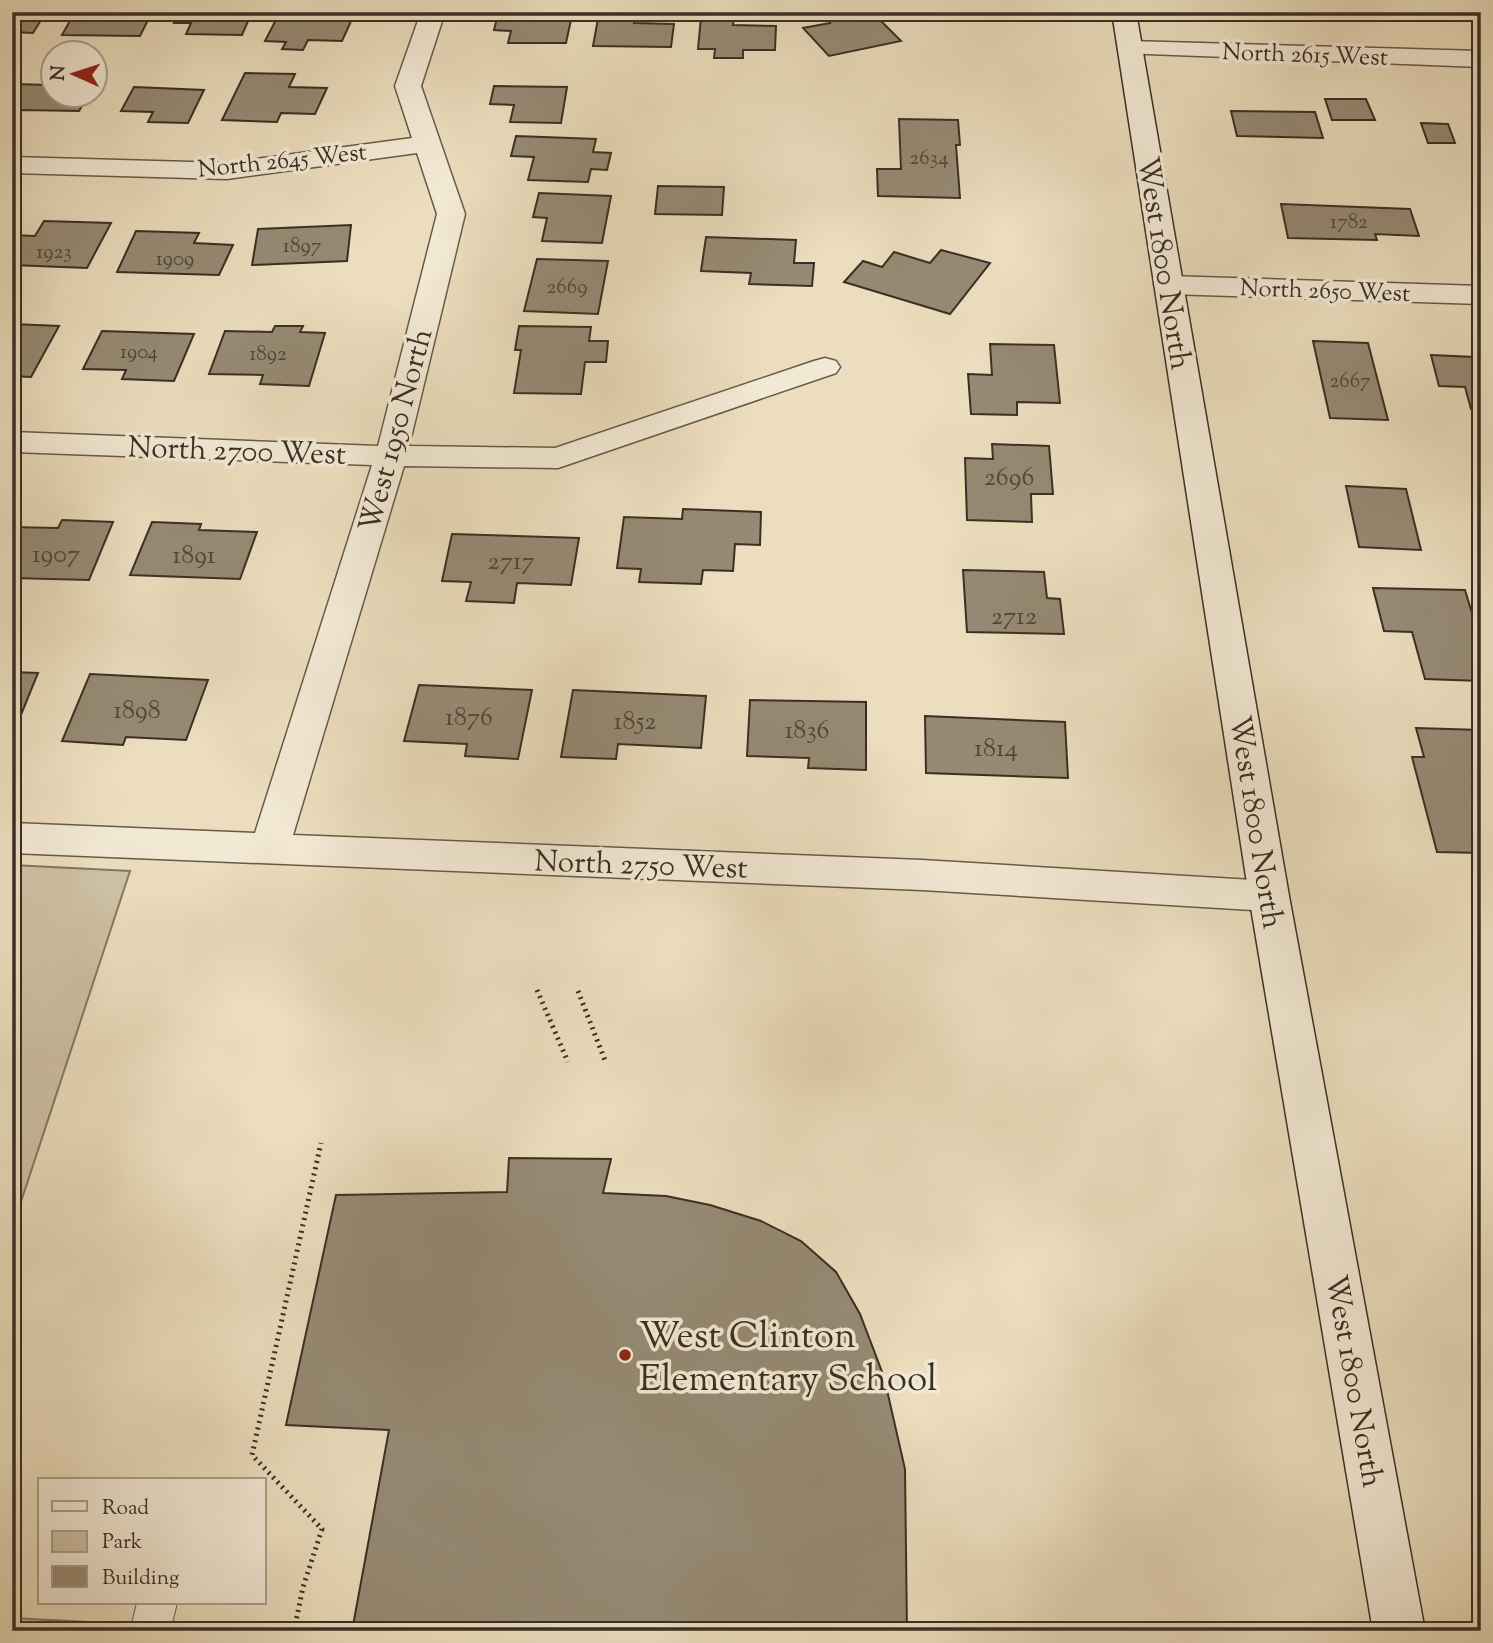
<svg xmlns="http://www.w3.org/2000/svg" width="1493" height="1643" viewBox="0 0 1493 1643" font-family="'Sorts Mill Goudy',serif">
<rect width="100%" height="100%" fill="#ebddbd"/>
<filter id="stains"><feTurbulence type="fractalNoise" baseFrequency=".00286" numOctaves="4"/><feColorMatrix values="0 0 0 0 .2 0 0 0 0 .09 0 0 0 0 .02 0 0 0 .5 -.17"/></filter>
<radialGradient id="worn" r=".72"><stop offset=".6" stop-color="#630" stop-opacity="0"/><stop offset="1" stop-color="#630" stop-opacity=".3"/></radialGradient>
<path fill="#cdc0a3" stroke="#837864" stroke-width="2" d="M 12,865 L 130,871 L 12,1229 Z
M 12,1618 L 88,1622 L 86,1631 L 12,1631 Z"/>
<path fill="#968a74" stroke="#393025" stroke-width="2" d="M 12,12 L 46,12 L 33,33 L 12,32 Z
M 75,12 L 152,12 L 140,36 L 62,35 Z
M 179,12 L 252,12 L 242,35 L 186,34 L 191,23 L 174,23 Z
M 280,12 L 316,12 L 315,15 L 353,17 L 342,41 L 308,40 L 303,50 L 282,49 L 286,42 L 265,41 Z
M 855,12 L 872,12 L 901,41 L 829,56 L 803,28 L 830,23 L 826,18 Z
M 1388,12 L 1390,17 L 1319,12 Z
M 1435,12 L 1481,12 L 1481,19 L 1437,18 Z
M 599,13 L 636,14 L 634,23 L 674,24 L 671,47 L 593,46 Z
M 498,14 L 572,15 L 566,43 L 508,43 L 511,31 L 494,30 Z
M 701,17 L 734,17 L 733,25 L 776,26 L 775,50 L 743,50 L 743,58 L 714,58 L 715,49 L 698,49 Z
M 245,73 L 295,74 L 289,87 L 327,88 L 315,114 L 281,113 L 277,122 L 222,120 Z
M 12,84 L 52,85 L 52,94 L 89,94 L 79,111 L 21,110 L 17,118 L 12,118 Z
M 494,86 L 567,87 L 561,123 L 510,122 L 514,105 L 490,104 Z
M 134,87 L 204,90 L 188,123 L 148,122 L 153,112 L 121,111 Z
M 1325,99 L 1366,99 L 1375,120 L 1332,120 Z
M 1231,111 L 1315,112 L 1323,138 L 1237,136 Z
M 899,119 L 958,120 L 960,145 L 956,145 L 960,198 L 878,196 L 877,169 L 901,169 Z
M 1421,123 L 1448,124 L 1455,143 L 1428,143 Z
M 516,136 L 596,139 L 593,152 L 611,153 L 607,170 L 591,169 L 588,182 L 528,180 L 534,157 L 511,156 Z
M 658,186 L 724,187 L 722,215 L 655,214 Z
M 539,193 L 611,196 L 602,243 L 542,241 L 547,218 L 533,217 Z
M 1281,204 L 1410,209 L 1419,236 L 1375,234 L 1377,240 L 1288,238 Z
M 44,221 L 111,223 L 87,268 L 12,265 L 12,235 L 35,236 Z
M 351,225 L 347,261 L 252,265 L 258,229 Z
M 136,231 L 199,233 L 194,243 L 233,245 L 219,275 L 117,272 Z
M 706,237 L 796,240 L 794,263 L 814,263 L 812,286 L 749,284 L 751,273 L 701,271 Z
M 941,250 L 990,263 L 950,314 L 844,282 L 863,261 L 882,267 L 894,252 L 930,263 Z
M 537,259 L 608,261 L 598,314 L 524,311 Z
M 12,324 L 59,326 L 31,377 L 12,376 Z
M 275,326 L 303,326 L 300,332 L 325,333 L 309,386 L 260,384 L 263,375 L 209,374 L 225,331 L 272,332 Z
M 519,326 L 591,327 L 589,341 L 608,341 L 606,362 L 585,362 L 581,394 L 514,393 L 521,350 L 515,350 Z
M 102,331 L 194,334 L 174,381 L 122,379 L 126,370 L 83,369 Z
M 1313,341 L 1368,343 L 1388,420 L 1330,418 Z
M 990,344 L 1054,345 L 1060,403 L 1017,402 L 1017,415 L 971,414 L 968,374 L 992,375 Z
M 1431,355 L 1474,357 L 1476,365 L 1481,365 L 1481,410 L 1471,409 L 1465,387 L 1439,386 Z
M 992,444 L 1049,446 L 1053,494 L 1031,494 L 1032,522 L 967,520 L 965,458 L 993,459 Z
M 1346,486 L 1406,489 L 1421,550 L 1359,547 Z
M 683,509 L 761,512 L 760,545 L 735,544 L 733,571 L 703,570 L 701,584 L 639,582 L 641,569 L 617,568 L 624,517 L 682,519 Z
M 62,520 L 113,522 L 89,580 L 12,578 L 12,527 L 58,528 Z
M 152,522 L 201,524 L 199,530 L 257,532 L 240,579 L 130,575 Z
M 452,534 L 579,538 L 571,585 L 517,583 L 514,603 L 466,601 L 471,582 L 442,581 Z
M 963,570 L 1044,572 L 1047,598 L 1060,599 L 1064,634 L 967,632 Z
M 1373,588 L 1465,590 L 1481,643 L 1481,681 L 1425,679 L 1412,632 L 1384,631 Z
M 12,672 L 38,673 L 12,737 Z
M 90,674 L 208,680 L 186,740 L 126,737 L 123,745 L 62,741 Z
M 419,685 L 532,690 L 518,759 L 465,756 L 467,744 L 404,741 Z
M 573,690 L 706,696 L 701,748 L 618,744 L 616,759 L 561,757 Z
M 750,700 L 866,702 L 866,770 L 808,768 L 809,758 L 747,756 Z
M 925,716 L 1065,722 L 1068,778 L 926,773 Z
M 1416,728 L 1481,730 L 1481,853 L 1437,852 L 1412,757 L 1424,757 Z
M 509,1158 L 611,1159 L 603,1193 L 666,1196 L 710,1205 L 761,1221 L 801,1241 L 836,1272 L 860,1314 L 884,1377 L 905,1469 L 907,1631 L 352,1631 L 389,1430 L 286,1425 L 336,1195 L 507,1192 Z"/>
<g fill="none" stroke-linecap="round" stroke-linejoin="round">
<defs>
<path id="service" d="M 137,1603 L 177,1603 L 170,1631 L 130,1631 Z"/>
<path id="minor" d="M 421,12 L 445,12 L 421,86 L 465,214 L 409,446 L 555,448 L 814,361 L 825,358 L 836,361 L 840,367 L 836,373 L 558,468 L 404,466 L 293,835 L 922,860 L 1269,881 L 1283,885 L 1289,896 L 1283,907 L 1269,911 L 922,890 L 12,853 L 12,823 L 255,833 L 372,465 L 12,452 L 12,432 L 378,446 L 437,214 L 417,153 L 227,179 L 12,173 L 12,157 L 227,163 L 412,138 L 395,86 Z
M 1130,41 L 1481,51 L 1481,67 L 1121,53 L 1118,48 L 1121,43 Z
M 1169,276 L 1481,286 L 1481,304 L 1169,294 L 1159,291 L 1154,285 L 1159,279 Z"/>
<path id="secondary" d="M 1112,12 L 1136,12 L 1289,896 L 1425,1631 L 1373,1631 L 1249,896 Z"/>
</defs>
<use href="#service" stroke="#665b4b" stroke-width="2"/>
<use href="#minor" stroke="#665b4b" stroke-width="3"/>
<use href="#secondary" stroke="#393025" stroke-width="3"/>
<path stroke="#393025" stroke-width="5" stroke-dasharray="2 4.5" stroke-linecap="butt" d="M 537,990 L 568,1062
M 578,991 L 606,1063
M 294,1631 L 303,1587 L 322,1529 L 252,1455 L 321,1143"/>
<use href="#service" fill="#f2e9d4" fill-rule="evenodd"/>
<use href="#minor" fill="#f2e9d4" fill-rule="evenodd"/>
<use href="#secondary" fill="#f2e9d4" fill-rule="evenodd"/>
</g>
<circle fill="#8f2418" stroke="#f2e9d4" stroke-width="2.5" cx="625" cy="1355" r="7"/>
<g text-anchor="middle" stroke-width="7" stroke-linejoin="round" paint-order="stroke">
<g font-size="21" fill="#504639">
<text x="929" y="164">2634</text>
<text x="1349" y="228">1782</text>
<text x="302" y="252">1897</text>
<text x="54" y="258">1923</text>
<text x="175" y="265">1909</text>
<text x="567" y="293">2669</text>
<text x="139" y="358">1904</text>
<text x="268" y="360">1892</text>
<text x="1350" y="387">2667</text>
</g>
<g font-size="24" fill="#393025" stroke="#f2e9d4">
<text transform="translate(1305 54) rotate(2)" y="8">North 2615 West</text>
<text transform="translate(282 160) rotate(-6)" y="8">North 2645 West</text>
<text transform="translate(1325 290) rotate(2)" y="8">North 2650 West</text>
</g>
<g font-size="26" fill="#504639">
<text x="1009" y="485">2696</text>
<text x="56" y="562">1907</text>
<text x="194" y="563">1891</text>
<text x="511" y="569">2717</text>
<text x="1014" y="624">2712</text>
<text x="137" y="718">1898</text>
<text x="469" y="725">1876</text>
<text x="635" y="729">1852</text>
<text x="807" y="738">1836</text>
<text x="996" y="756">1814</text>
</g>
<g font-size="30" fill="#393025" stroke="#f2e9d4">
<text transform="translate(1165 263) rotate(81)" y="10">West 1800 North</text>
<text transform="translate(395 430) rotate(-75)" y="10">West 1950 North</text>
<text transform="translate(237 450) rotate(2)" y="10">North 2700 West</text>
<text transform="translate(1257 822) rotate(81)" y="10">West 1800 North</text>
<text transform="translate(641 864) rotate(2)" y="10">North 2750 West</text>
<text transform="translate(1355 1381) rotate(80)" y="10">West 1800 North</text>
</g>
<g font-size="37" fill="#393025" stroke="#f2e9d4" text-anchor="start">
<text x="639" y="1347">West Clinton<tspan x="639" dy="43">Elementary School</tspan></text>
</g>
</g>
<rect width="1493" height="1643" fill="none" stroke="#ebddbd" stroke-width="42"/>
<rect x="14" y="14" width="1465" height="1615" fill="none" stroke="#393025" stroke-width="3.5"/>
<rect x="21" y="21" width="1451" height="1601" fill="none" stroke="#393025" stroke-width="2"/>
<rect x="38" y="1478" width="228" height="126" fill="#f2e9d4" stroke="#a89f8e" stroke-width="2"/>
<rect x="52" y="1501" width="35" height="10" fill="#f2e9d4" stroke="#a89f8e" stroke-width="2"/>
<text x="102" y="1514" font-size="21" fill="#393025">Road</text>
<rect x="52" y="1531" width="35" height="21" fill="#cdc0a3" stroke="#a89f8e" stroke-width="2"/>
<text x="102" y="1548" font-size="21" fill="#393025">Park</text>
<rect x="52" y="1566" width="35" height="21" fill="#968a74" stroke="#a89f8e" stroke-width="2"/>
<text x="102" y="1584" font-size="21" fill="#393025">Building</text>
<g transform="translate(74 74) rotate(273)"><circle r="33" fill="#f2e9d4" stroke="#a89f8e" stroke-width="2"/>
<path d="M0-5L12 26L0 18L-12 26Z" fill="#8f2418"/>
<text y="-10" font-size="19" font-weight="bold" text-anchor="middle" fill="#393025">N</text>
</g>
<rect width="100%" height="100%" filter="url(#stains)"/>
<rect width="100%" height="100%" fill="url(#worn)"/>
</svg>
